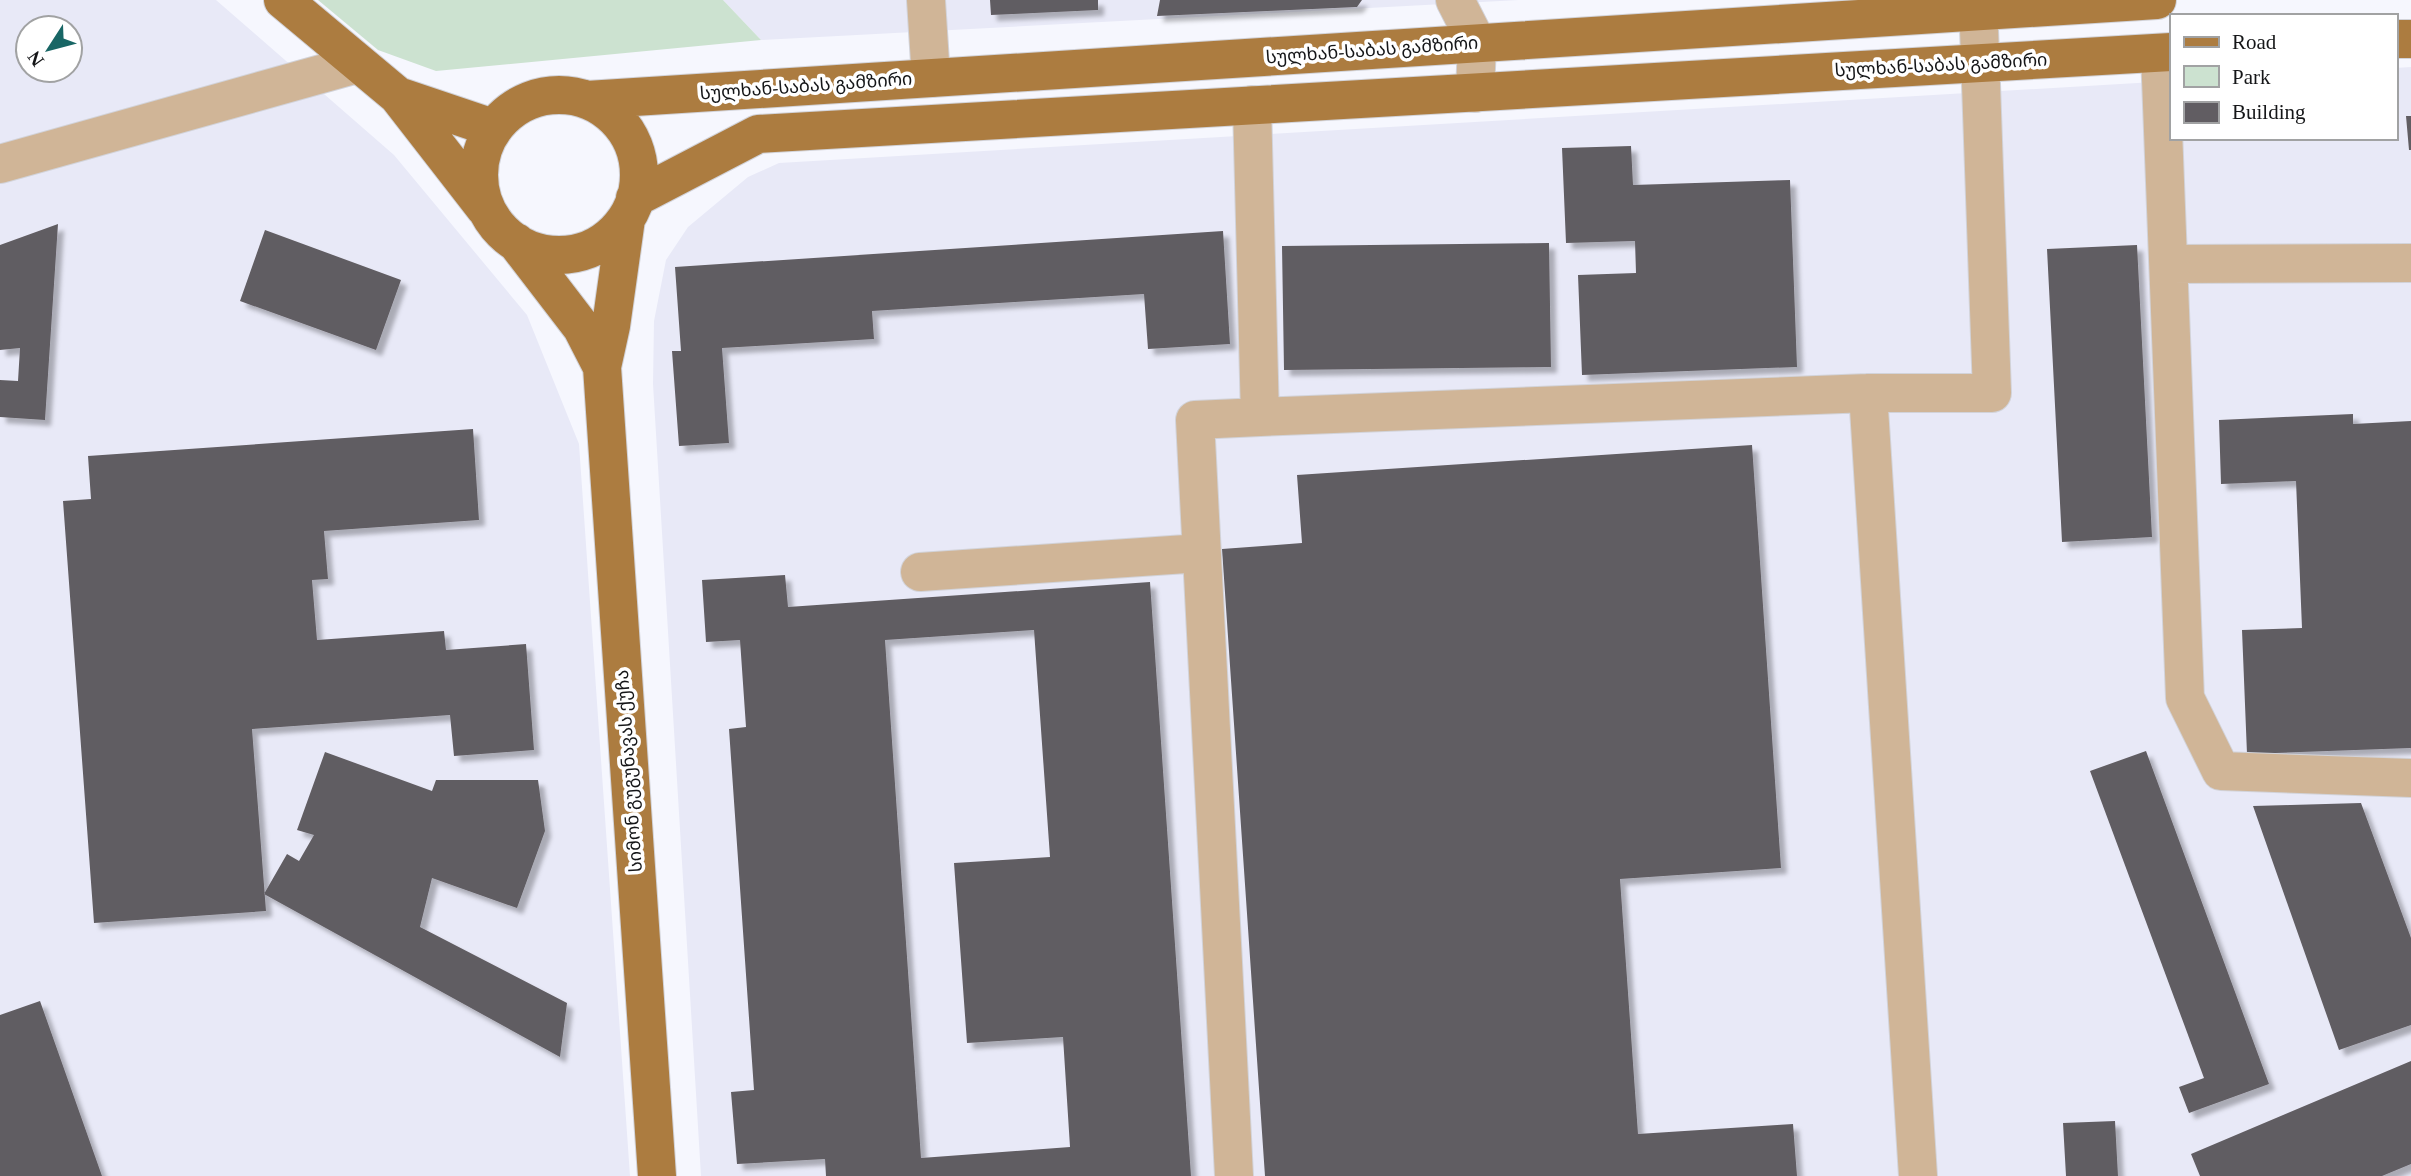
<svg xmlns="http://www.w3.org/2000/svg" width="2411" height="1176" viewBox="0 0 2411 1176" font-family="'Times New Roman','Noto Sans Georgian',serif">
<defs>
<filter id="shadow"><feDropShadow dx="6" dy="6" stdDeviation="2" flood-color="#0004"/></filter>
</defs>
<rect width="100%" height="100%" fill="#f6f7fe"/>
<path fill="#e8e9f7" fill-rule="evenodd" d="M 0,0 L 216,0 L 394,155 L 527,315 L 579,444 L 630,1176 L 0,1176 ZM 28,28 L 70,28 L 70,70 L 28,70 Z
M 723,0 L 1519,0 L 761,40 Z
M 2411,67 L 2411,1176 L 701,1176 L 653,384 L 654,321 L 666,260 L 688,227 L 748,177 L 779,163 L 2171,81 L 2171,138 L 2395,138 L 2395,68 Z"/>
<path fill="#cce2d0" d="M 318,0 L 723,0 L 761,40 L 436,71 L 378,50 Z"/>
<path fill="#615d62" fill-rule="evenodd" filter="url(#shadow)" d="M 990,0 L 1098,0 L 1098,10 L 991,15 Z
M 1160,0 L 1362,0 L 1357,7 L 1157,16 Z
M 2406,116 L 2411,116 L 2411,150 L 2409,150 Z
M 1631,146 L 1633,185 L 1790,180 L 1797,367 L 1582,375 L 1578,275 L 1636,273 L 1635,241 L 1566,243 L 1562,148 Z
M 58,224 L 45,420 L 0,417 L 0,380 L 18,381 L 20,348 L 0,350 L 0,245 Z
M 265,230 L 401,280 L 376,350 L 240,301 Z
M 1223,231 L 1230,344 L 1148,349 L 1144,294 L 872,311 L 874,339 L 722,348 L 729,443 L 679,446 L 672,351 L 681,351 L 675,267 Z
M 1549,243 L 1551,367 L 1284,370 L 1282,246 Z
M 2137,245 L 2152,537 L 2062,542 L 2047,249 Z
M 2353,414 L 2353,424 L 2411,421 L 2411,748 L 2247,754 L 2242,630 L 2302,628 L 2296,481 L 2221,484 L 2219,420 Z
M 473,429 L 479,520 L 324,531 L 328,579 L 312,580 L 317,640 L 444,631 L 446,650 L 526,644 L 534,750 L 454,756 L 450,715 L 252,729 L 266,911 L 94,923 L 63,501 L 91,499 L 88,456 Z
M 1752,445 L 1781,868 L 1620,879 L 1638,1134 L 1793,1124 L 1797,1176 L 1265,1176 L 1222,549 L 1302,543 L 1297,475 Z
M 785,575 L 788,607 L 1150,582 L 1191,1176 L 826,1176 L 825,1159 L 737,1164 L 731,1092 L 754,1090 L 729,729 L 746,727 L 740,640 L 706,642 L 702,580 ZM 1034,630 L 1050,857 L 954,863 L 967,1043 L 1063,1037 L 1070,1147 L 921,1158 L 885,640 Z
M 2146,751 L 2269,1084 L 2189,1113 L 2179,1087 L 2204,1078 L 2090,771 Z
M 325,752 L 432,791 L 436,780 L 538,780 L 545,831 L 517,908 L 432,878 L 420,927 L 567,1003 L 560,1057 L 264,894 L 287,854 L 299,861 L 314,835 L 297,830 Z
M 2361,803 L 2411,938 L 2411,1025 L 2339,1050 L 2253,806 Z
M 40,1001 L 102,1176 L 0,1176 L 0,1015 Z
M 2411,1061 L 2411,1164 L 2382,1176 L 2200,1176 L 2191,1154 Z
M 2115,1121 L 2118,1176 L 2066,1176 L 2063,1123 Z"/>
<g fill="none" stroke-linecap="round" stroke-linejoin="round">
<defs>
<path id="minor" d="M 926,0 L 931,78
M 1455,0 L 1477,43 L 1475,93
M 2160,53 L 2185,698 L 2221,771 L 2411,778
M 1252,105 L 1260,417 L 1868,393 L 1992,393 L 1978,0
M 0,164 L 357,64
M 2169,264 L 2411,263
M 1868,393 L 1918,1176
M 920,572 L 1201,553
M 1234,1176 L 1195,420 L 1260,417"/>
<path id="major" d="M 283,0 L 398,96 L 485,208
M 2395,39 L 2411,39
M479 175a80 80 0 1 1 160 0a80 80 0 1 1-160 0Z
M 398,96 L 493,128
M 587,100 L 2157,0
M 635,198 L 758,134 L 2171,52
M 626,219 L 611,326 L 602,367 L 657,1176
M 516,242 L 582,328 L 602,367"/>
</defs>
<use href="#minor" stroke="#d2d3d9" stroke-width="40"/>
<use href="#major" stroke="#d2d3d9" stroke-width="40"/>
<use href="#minor" stroke="#d0b597" stroke-width="38"/>
<use href="#major" stroke="#ac7c40" stroke-width="38"/>
</g>
<g text-anchor="middle" stroke-width="7" stroke-linejoin="round" paint-order="stroke">
<g font-size="18" fill="#151618" stroke="#fff">
<text transform="translate(1372 50) rotate(-4)" y="6">სულხან-საბას გამზირი</text>
<text transform="translate(1941 65) rotate(-3)" y="6">სულხან-საბას გამზირი</text>
<text transform="translate(806 86) rotate(-4)" y="6">სულხან-საბას გამზირი</text>
<text transform="translate(629 771) rotate(-94)" y="6">სიმონ გუგუნავას ქუჩა</text>
</g>
</g>
<rect x="2170" y="14" width="228" height="126" fill="#ffffff" stroke="#a1a2a3" stroke-width="2"/>
<rect x="2184" y="37" width="35" height="10" fill="#ac7c40" stroke="#a1a2a3" stroke-width="2"/>
<text x="2232" y="49" font-size="21" fill="#151618">Road</text>
<rect x="2184" y="66" width="35" height="21" fill="#cce2d0" stroke="#a1a2a3" stroke-width="2"/>
<text x="2232" y="84" font-size="21" fill="#151618">Park</text>
<rect x="2184" y="102" width="35" height="21" fill="#615d62" stroke="#a1a2a3" stroke-width="2"/>
<text x="2232" y="119" font-size="21" fill="#151618">Building</text>
<g transform="translate(49 49) rotate(234)"><circle r="33" fill="#ffffff" stroke="#a1a2a3" stroke-width="2"/>
<path d="M0-5L12 26L0 18L-12 26Z" fill="#186665"/>
<text y="-10" font-size="19" font-weight="bold" text-anchor="middle" fill="#151618">N</text>
</g>
</svg>
